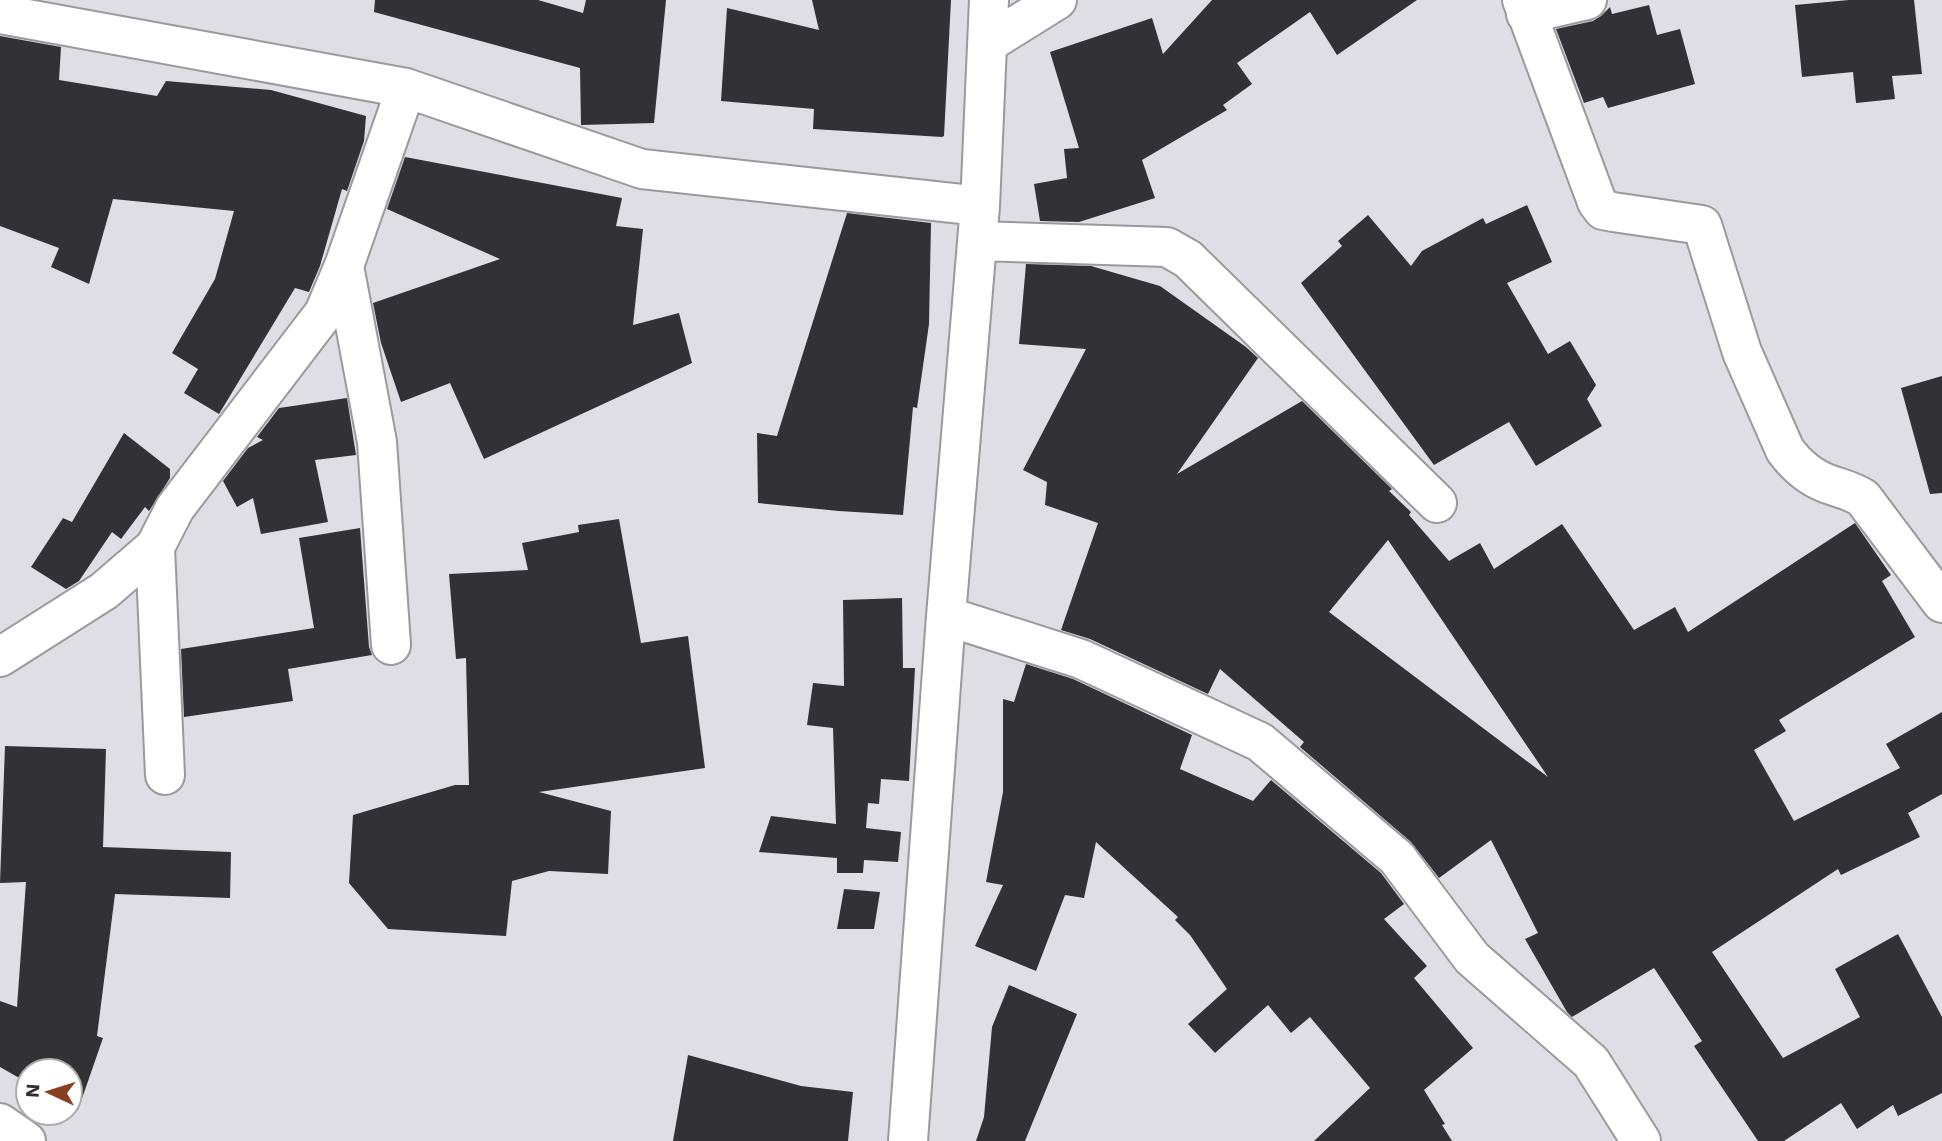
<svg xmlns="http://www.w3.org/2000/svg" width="1942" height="1141" viewBox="0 0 1942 1141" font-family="'Work Sans',sans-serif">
<rect width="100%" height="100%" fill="#dedee4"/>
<path fill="#313136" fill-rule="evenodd" d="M 375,0 L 538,0 L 583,13 L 586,0 L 666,0 L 654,123 L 581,125 L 580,68 L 374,12 Z
M 812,0 L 951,0 L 944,136 L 942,137 L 813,129 L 814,109 L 721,101 L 727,8 L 819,30 Z
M 1212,0 L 1417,0 L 1337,55 L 1310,12 L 1237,63 L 1252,84 L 1223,105 L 1227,110 L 1142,160 L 1155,198 L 1079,222 L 1040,221 L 1034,184 L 1067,178 L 1064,149 L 1079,148 L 1050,52 L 1152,18 L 1163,54 Z
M 1849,0 L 1914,0 L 1922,74 L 1892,76 L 1895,99 L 1856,103 L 1853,72 L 1802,77 L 1795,5 Z
M 1649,5 L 1657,35 L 1680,29 L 1695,84 L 1608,108 L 1603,97 L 1584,103 L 1556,29 L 1593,21 L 1601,16 L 1610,7 L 1612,14 Z
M 0,36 L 61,47 L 59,80 L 157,96 L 166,81 L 271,90 L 366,116 L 364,141 L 347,191 L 342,189 L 320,266 L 309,292 L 295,288 L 219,414 L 184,393 L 198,369 L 172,353 L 215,279 L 234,211 L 113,199 L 89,284 L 51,267 L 59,248 L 0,226 Z
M 405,157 L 622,198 L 616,226 L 643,229 L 633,325 L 679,313 L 692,363 L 484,459 L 450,383 L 401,402 L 381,343 L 373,303 L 500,259 L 387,209 Z
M 1527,205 L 1552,262 L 1507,283 L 1548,354 L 1570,341 L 1596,385 L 1587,399 L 1602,426 L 1536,466 L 1509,422 L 1434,465 L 1301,283 L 1342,246 L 1338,241 L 1368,215 L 1411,266 L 1422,251 L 1483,218 L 1486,224 Z
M 847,213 L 931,223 L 929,324 L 917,408 L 913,407 L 903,515 L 839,511 L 758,503 L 757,433 L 777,436 Z
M 1026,264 L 1091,266 L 1160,286 L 1246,347 L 1258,358 L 1177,474 L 1302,401 L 1392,489 L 1389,491 L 1411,512 L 1409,515 L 1449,561 L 1480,543 L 1494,569 L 1562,524 L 1634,630 L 1675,607 L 1688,632 L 1855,523 L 1891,575 L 1882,581 L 1915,637 L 1779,720 L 1786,731 L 1754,750 L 1794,821 L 1900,768 L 1886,744 L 1942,712 L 1942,794 L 1908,813 L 1920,837 L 1841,875 L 1838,869 L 1712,952 L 1783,1058 L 1860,1017 L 1835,969 L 1898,934 L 1942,1017 L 1942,1093 L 1898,1116 L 1893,1105 L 1857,1129 L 1841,1103 L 1784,1141 L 1758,1141 L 1694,1046 L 1702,1041 L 1654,968 L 1572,1017 L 1567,1012 L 1525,939 L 1538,933 L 1491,840 L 1439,878 L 1411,842 L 1300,747 L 1304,742 L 1220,669 L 1208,694 L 1090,639 L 1061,630 L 1098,523 L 1045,505 L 1047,482 L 1023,470 L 1086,349 L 1019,344 ZM 1388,540 L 1548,777 L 1329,612 Z
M 1942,376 L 1942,493 L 1930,494 L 1901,388 Z
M 347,398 L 356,455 L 315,460 L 328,522 L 261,534 L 253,498 L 237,507 L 223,481 L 248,448 L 263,440 L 257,437 L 279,408 Z
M 124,433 L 170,469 L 170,478 L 149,511 L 145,507 L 121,539 L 112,532 L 79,581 L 66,589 L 31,567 L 63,518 L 72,522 Z
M 619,519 L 641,643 L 688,636 L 705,768 L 539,792 L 611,811 L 608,874 L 549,871 L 512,881 L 506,936 L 388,929 L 349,883 L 353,815 L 455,785 L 469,785 L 466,658 L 456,659 L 449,574 L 528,570 L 522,543 L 579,532 L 578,525 Z
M 360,528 L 369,647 L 372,655 L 288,669 L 293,701 L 184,717 L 181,649 L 314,628 L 299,538 Z
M 902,598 L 903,668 L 915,668 L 909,781 L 881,779 L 879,804 L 868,803 L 866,828 L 901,832 L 898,862 L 864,860 L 863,873 L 837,873 L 837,858 L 759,852 L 771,816 L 836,824 L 833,728 L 807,725 L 813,683 L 844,686 L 843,600 Z
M 1026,664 L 1073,679 L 1192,735 L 1180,769 L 1253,801 L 1271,780 L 1381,873 L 1404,904 L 1384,919 L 1427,966 L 1414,978 L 1473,1048 L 1424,1090 L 1445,1124 L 1442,1125 L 1452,1141 L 1314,1141 L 1370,1088 L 1310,1017 L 1291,1033 L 1268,1005 L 1215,1053 L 1188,1024 L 1227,989 L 1190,935 L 1175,920 L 1178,917 L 1096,842 L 1084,898 L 1065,895 L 1036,971 L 975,946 L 1003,885 L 986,882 L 1003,792 L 1003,699 L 1014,702 Z
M 5,746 L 106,749 L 103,847 L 231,852 L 230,898 L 115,894 L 97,1036 L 103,1038 L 78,1110 L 70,1106 L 70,1071 L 28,1071 L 28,1083 L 0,1067 L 0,1001 L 17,1007 L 26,882 L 0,883 Z
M 844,889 L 880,892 L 874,929 L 837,929 Z
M 1009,985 L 1077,1014 L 1025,1141 L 976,1141 L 984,1117 L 992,1027 Z
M 688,1055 L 801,1086 L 853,1092 L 848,1141 L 673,1141 Z"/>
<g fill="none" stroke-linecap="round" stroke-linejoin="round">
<defs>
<path id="minor" d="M 1522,0 L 1597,202 L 1603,210 L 1613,212 L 1702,225 L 1742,352 L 1785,450 C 1796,465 1812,479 1831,485 C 1843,489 1852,491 1863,498 L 1942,603
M 0,14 L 406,88 L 642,169 L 980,206
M 1526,14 L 1587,0
M 988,43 L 1057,0
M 977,241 L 1167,247 L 1188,259 L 1437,503
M 344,266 L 377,442 L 391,645
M 155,547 L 165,775
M 946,616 L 1081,659 L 1260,742 L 1397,858 L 1472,958 L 1591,1062 L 1641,1141
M 0,657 L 104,591 L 155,547 L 175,508 L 324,313 L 344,266 L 406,88
M 0,1123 L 26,1141
M 908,1141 L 946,616 L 980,206 L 989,0"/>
</defs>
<use href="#minor" stroke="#9a999f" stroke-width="42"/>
<use href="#minor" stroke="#fff" stroke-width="38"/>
</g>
<g transform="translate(49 1092) rotate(274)"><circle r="33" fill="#ffffff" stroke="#acacad" stroke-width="2"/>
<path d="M0-5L12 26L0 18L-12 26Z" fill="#884020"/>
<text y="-10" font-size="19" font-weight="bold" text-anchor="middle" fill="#2f2f31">N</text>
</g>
</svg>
